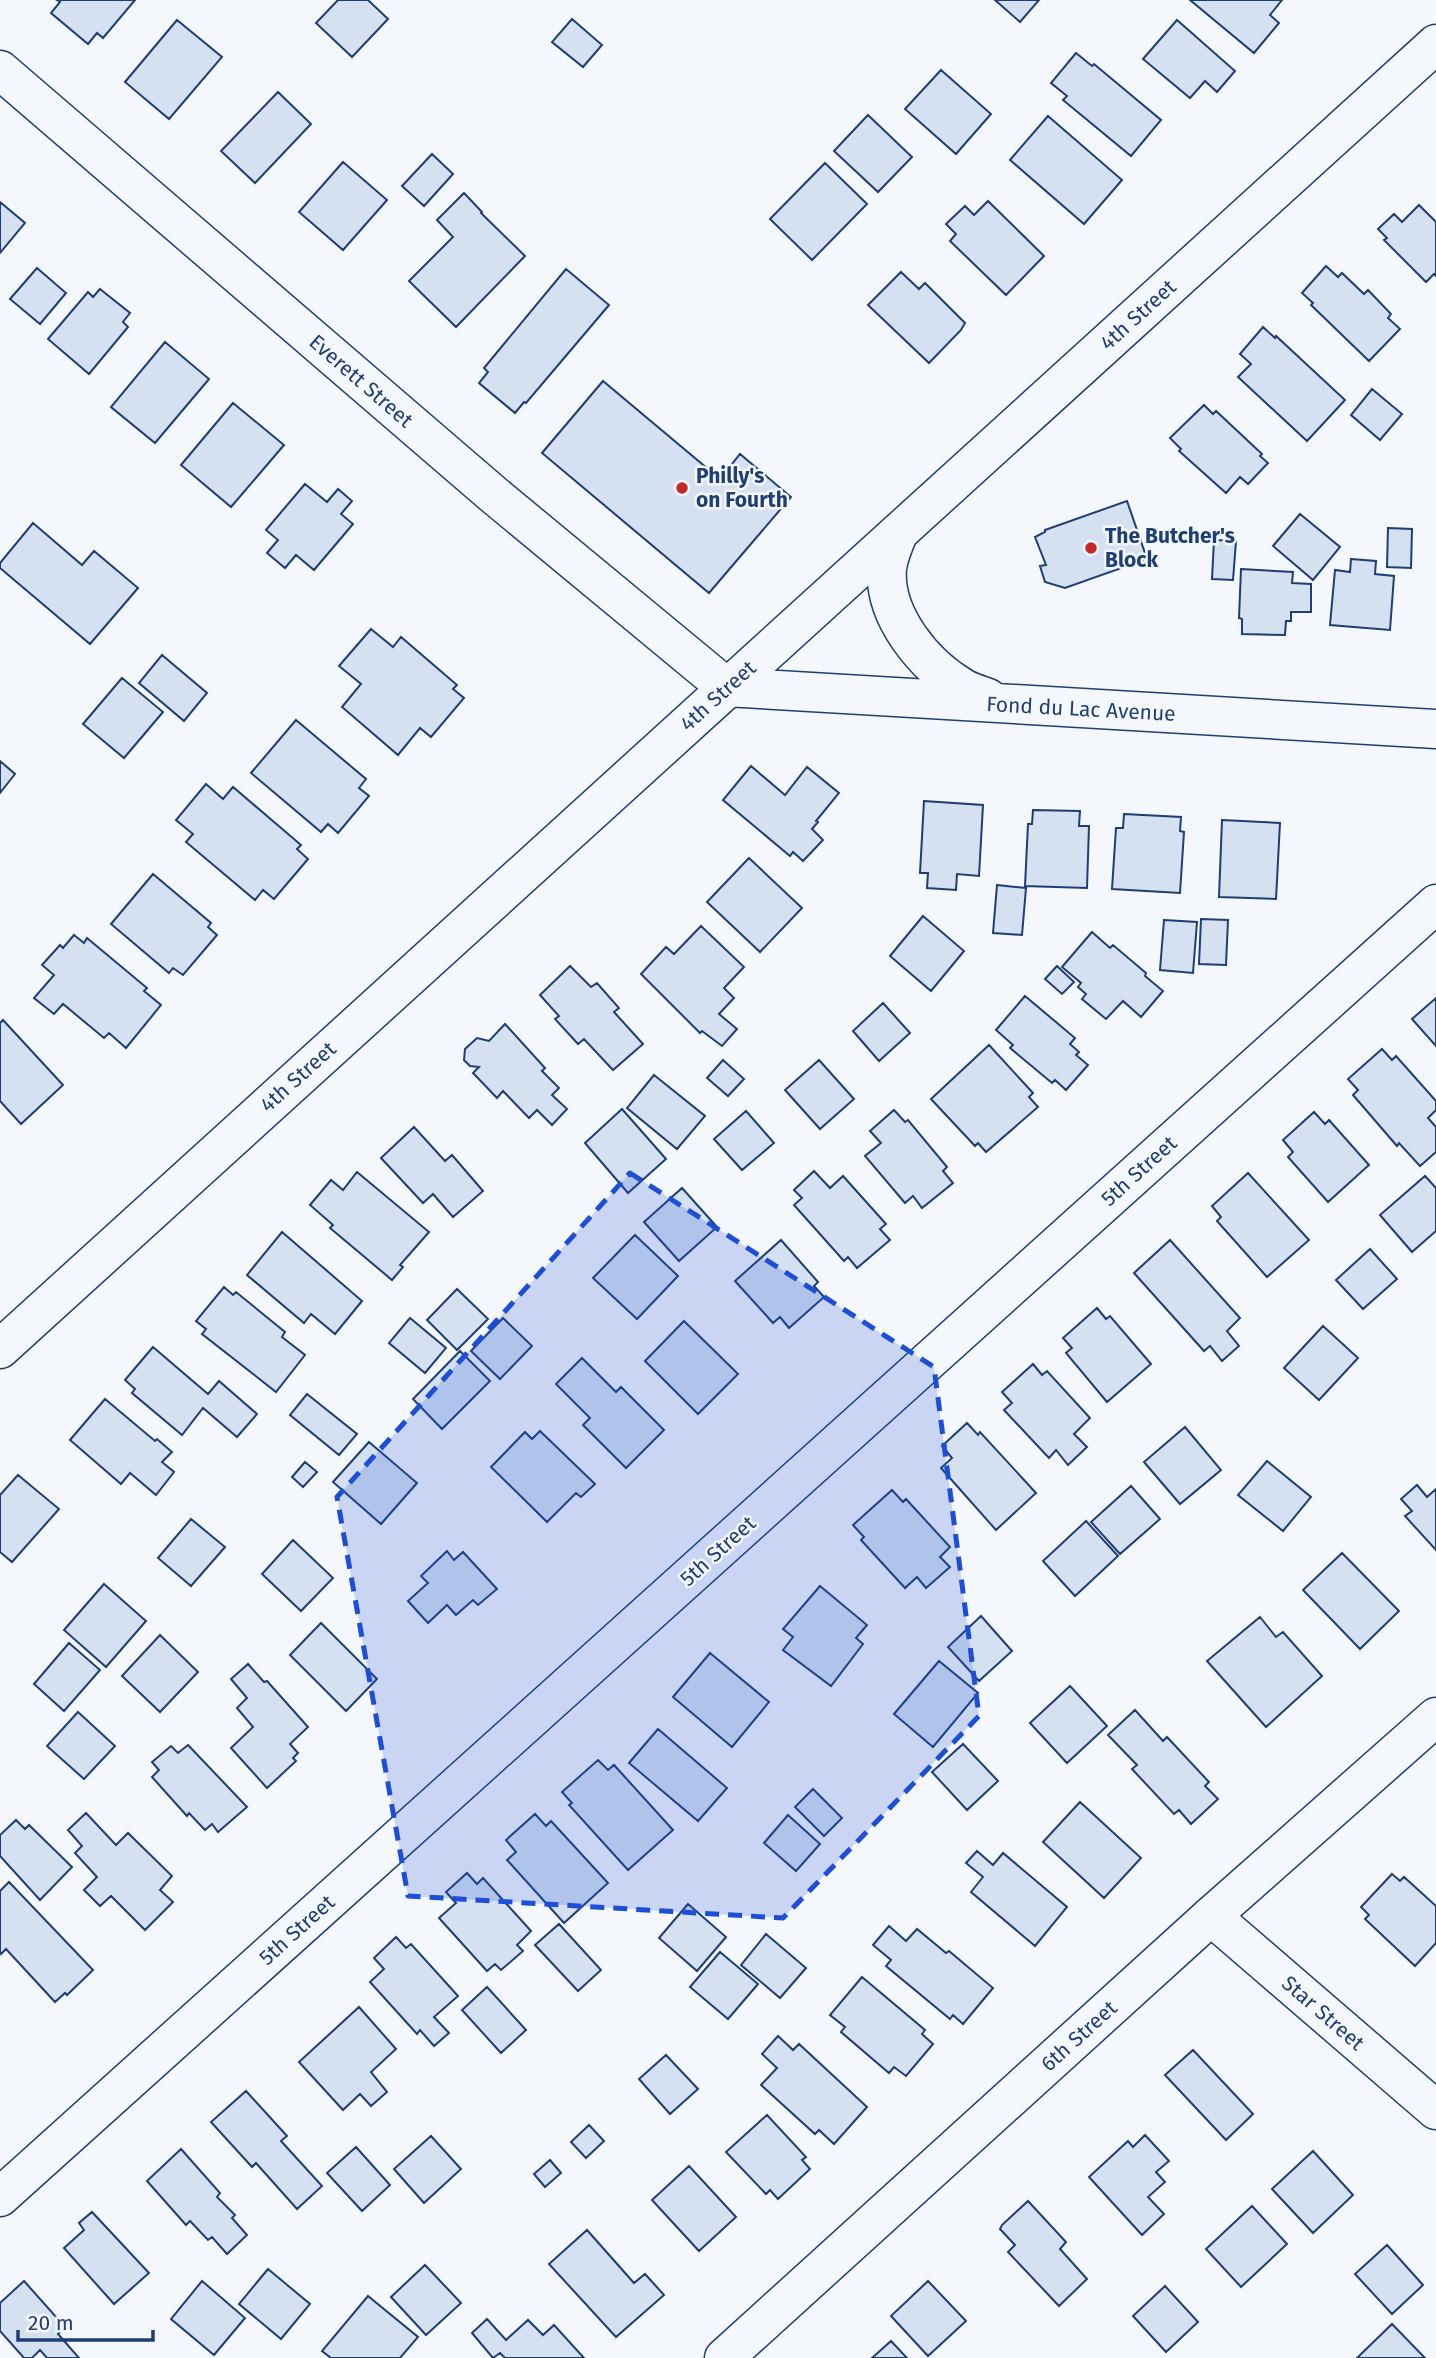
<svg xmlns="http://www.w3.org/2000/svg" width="1436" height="2358" viewBox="0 0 1436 2358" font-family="'Fira Sans',sans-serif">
<rect width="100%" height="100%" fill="#f4f7fb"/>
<path fill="#d5e0f0" stroke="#1d3f73" stroke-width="2" d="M 57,0 L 135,0 L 103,38 L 97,33 L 88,44 L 51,13 L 60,2 Z
M 338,0 L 368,0 L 388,19 L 352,57 L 316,23 Z
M 995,0 L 1039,0 L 1020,22 Z
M 1190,0 L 1282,0 L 1270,15 L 1279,23 L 1254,53 Z
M 572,19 L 602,45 L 583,67 L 552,42 Z
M 177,20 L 222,57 L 169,119 L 125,82 Z
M 1177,20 L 1235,71 L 1217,92 L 1205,81 L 1190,98 L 1143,59 Z
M 1076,53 L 1092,66 L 1094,64 L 1161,120 L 1131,156 L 1063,100 L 1067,96 L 1051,83 Z
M 941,70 L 991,114 L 956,154 L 905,109 Z
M 278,92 L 311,124 L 255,183 L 221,151 Z
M 868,115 L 912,157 L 878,192 L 834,151 Z
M 1048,116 L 1122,180 L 1084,224 L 1010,160 Z
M 432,154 L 453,174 L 424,206 L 402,186 Z
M 343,162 L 387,200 L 343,250 L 299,212 Z
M 825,163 L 867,204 L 812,260 L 770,219 Z
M 464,193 L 482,212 L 481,213 L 525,256 L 456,327 L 409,281 L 453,237 L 437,220 Z
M 988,201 L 1044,256 L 1006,295 L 950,241 L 956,234 L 946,224 L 965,206 L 974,215 Z
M 0,202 L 25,223 L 0,253 Z
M 1419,205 L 1436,222 L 1436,276 L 1434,274 L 1426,282 L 1384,240 L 1387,238 L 1378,229 L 1394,214 L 1402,222 Z
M 1326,266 L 1338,277 L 1342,273 L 1364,294 L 1368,290 L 1391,314 L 1388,318 L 1400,329 L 1369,361 L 1311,305 L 1313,303 L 1302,293 Z
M 37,268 L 66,293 L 40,324 L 10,299 Z
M 566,269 L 609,305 L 526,403 L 524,402 L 515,413 L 479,383 L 488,372 L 484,368 Z
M 901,272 L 919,289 L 925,283 L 965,323 L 961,330 L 929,363 L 868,305 Z
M 100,289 L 130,313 L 123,322 L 128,327 L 89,374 L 48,339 L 88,292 L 93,297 Z
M 1263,327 L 1275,338 L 1276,336 L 1345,400 L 1307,441 L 1238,377 L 1251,364 L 1240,354 Z
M 165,342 L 209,379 L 155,443 L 111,407 Z
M 603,381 L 720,479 L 740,454 L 791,497 L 709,593 L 542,453 Z
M 1372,389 L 1402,414 L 1380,440 L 1351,415 Z
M 233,403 L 284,445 L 231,507 L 181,465 Z
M 1204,405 L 1213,414 L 1216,411 L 1262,454 L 1260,456 L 1268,463 L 1248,484 L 1240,477 L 1226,493 L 1179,451 L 1181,449 L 1170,438 Z
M 305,484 L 327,502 L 338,489 L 352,501 L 341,514 L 353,524 L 314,570 L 296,555 L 285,568 L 267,553 L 278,540 L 266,530 Z
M 1127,501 L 1147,559 L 1065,588 L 1045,582 L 1040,566 L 1046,565 L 1035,537 L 1045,532 L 1045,530 Z
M 1300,514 L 1340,547 L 1313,580 L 1273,546 Z
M 33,523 L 82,565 L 94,551 L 138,588 L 90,644 L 0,568 L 0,563 Z
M 1388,528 L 1412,529 L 1411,568 L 1387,567 Z
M 1214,540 L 1236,541 L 1233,580 L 1212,579 Z
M 1351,559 L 1376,561 L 1375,574 L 1394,576 L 1390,630 L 1330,625 L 1335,570 L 1350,572 Z
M 1241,569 L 1293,572 L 1292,583 L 1311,584 L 1311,612 L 1291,612 L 1291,621 L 1286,621 L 1285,635 L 1242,634 L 1242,619 L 1239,618 Z
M 371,629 L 393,647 L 401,637 L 457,685 L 453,689 L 464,698 L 431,737 L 420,728 L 398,755 L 342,707 L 361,684 L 339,666 Z
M 162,655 L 207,693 L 184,721 L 139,683 Z
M 122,678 L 163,712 L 124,758 L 83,724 Z
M 296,720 L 366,779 L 359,788 L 369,796 L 338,833 L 328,824 L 321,832 L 251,773 Z
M 0,761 L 15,774 L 0,793 Z
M 751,766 L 785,795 L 807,767 L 839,793 L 816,821 L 818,822 L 812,829 L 823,840 L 803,861 L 793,852 L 790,856 L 723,800 Z
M 206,784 L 223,799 L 233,787 L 301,845 L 297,849 L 308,859 L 274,899 L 263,890 L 255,900 L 186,842 L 193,834 L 176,820 Z
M 924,801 L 983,805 L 979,876 L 957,874 L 956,890 L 927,888 L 928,873 L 920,873 Z
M 1033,810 L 1080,811 L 1079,826 L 1089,826 L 1087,888 L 1025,886 L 1028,824 L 1032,824 Z
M 1124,814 L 1181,817 L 1180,831 L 1184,832 L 1180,893 L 1112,889 L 1116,828 L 1123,828 Z
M 1222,820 L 1280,823 L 1276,899 L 1219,897 Z
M 749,858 L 802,908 L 760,952 L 707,902 Z
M 153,874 L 211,923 L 208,927 L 217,935 L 183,975 L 173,968 L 169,973 L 111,924 Z
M 997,885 L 1026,888 L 1022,935 L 993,933 Z
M 923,916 L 964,951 L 931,991 L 890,956 Z
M 1201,919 L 1228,920 L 1226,965 L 1199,964 Z
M 1164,920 L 1197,922 L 1193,973 L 1160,970 Z
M 701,926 L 744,967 L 724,988 L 734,998 L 719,1014 L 737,1029 L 722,1046 L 702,1031 L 700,1033 L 641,974 L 666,947 L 674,954 Z
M 1092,932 L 1110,948 L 1113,945 L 1146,973 L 1145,976 L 1163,991 L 1141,1017 L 1123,1001 L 1106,1019 L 1082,999 L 1086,994 L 1078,987 L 1081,983 L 1062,967 Z
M 74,935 L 84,943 L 87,938 L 147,988 L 144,991 L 161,1005 L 126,1048 L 109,1033 L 104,1038 L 63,1004 L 54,1014 L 34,998 L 54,975 L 42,965 L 60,945 L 63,948 Z
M 570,966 L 591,987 L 597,983 L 619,1008 L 614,1012 L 643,1044 L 613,1070 L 584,1039 L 578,1044 L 555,1019 L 559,1016 L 540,995 Z
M 1057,966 L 1074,982 L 1062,994 L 1045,979 Z
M 1025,996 L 1075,1038 L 1070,1044 L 1079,1052 L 1076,1055 L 1088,1065 L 1066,1090 L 1055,1080 L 1052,1083 L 1010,1048 L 1013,1045 L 996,1030 Z
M 1436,998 L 1436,1046 L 1412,1019 Z
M 883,1003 L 910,1033 L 879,1061 L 853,1031 Z
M 3,1020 L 63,1085 L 21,1124 L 0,1101 L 0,1023 Z
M 505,1024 L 545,1068 L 542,1071 L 559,1088 L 552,1095 L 567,1109 L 552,1125 L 537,1110 L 529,1118 L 503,1091 L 497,1098 L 473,1073 L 479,1067 L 470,1066 L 464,1060 L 465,1049 L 477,1038 L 489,1041 Z
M 989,1045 L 1033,1093 L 1029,1097 L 1038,1107 L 986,1152 L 978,1143 L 975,1146 L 931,1099 Z
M 1382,1049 L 1392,1060 L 1396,1056 L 1436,1101 L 1436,1110 L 1428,1118 L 1436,1127 L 1436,1152 L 1420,1166 L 1399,1143 L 1397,1146 L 1353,1095 L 1358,1090 L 1348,1079 Z
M 723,1060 L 744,1079 L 728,1096 L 707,1078 Z
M 819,1060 L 854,1099 L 820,1129 L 785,1090 Z
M 654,1075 L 705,1116 L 677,1149 L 627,1108 Z
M 622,1109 L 666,1159 L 628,1193 L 585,1143 Z
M 894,1110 L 905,1122 L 908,1120 L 947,1167 L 943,1171 L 953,1183 L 922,1208 L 913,1196 L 905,1203 L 865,1156 L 881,1143 L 870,1131 Z
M 746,1111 L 774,1143 L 742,1170 L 714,1139 Z
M 1314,1112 L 1325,1124 L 1329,1120 L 1369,1165 L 1328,1202 L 1288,1157 L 1293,1152 L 1283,1140 Z
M 414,1127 L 445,1161 L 452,1155 L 483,1191 L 453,1217 L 433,1194 L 423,1203 L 381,1158 Z
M 814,1171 L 830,1188 L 843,1176 L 886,1224 L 880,1229 L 890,1240 L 857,1268 L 848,1257 L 844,1261 L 794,1205 L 802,1198 L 794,1190 Z
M 357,1172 L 429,1232 L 400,1265 L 403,1267 L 392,1280 L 330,1228 L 333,1225 L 310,1205 L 331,1180 L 343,1190 Z
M 1248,1173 L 1309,1240 L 1267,1277 L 1217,1221 L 1221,1217 L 1212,1206 Z
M 1425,1176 L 1436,1188 L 1436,1231 L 1412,1252 L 1380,1215 Z
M 682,1188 L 717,1227 L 679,1261 L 644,1222 Z
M 282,1232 L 362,1301 L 335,1334 L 311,1314 L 304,1323 L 247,1275 Z
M 635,1235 L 678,1276 L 637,1319 L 593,1278 Z
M 781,1240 L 818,1282 L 814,1286 L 824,1297 L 789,1328 L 780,1317 L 773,1323 L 735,1281 Z
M 1170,1240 L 1240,1318 L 1227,1331 L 1239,1346 L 1222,1361 L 1210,1346 L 1204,1351 L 1134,1273 Z
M 1370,1249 L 1397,1279 L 1363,1309 L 1336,1280 Z
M 224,1287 L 233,1295 L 236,1292 L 285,1332 L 282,1337 L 305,1355 L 276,1392 L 202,1334 L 206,1329 L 196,1321 Z
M 457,1289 L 488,1319 L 457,1350 L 427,1320 Z
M 1097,1308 L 1106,1319 L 1110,1316 L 1151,1364 L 1107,1402 L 1066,1353 L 1072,1348 L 1063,1338 Z
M 410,1318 L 446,1348 L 425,1373 L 389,1343 Z
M 503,1318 L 532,1346 L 500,1379 L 471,1351 Z
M 684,1321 L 738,1374 L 698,1414 L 645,1361 Z
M 1323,1326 L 1358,1358 L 1319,1400 L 1284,1368 Z
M 153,1347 L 208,1394 L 219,1381 L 257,1414 L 237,1437 L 203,1408 L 182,1435 L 132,1393 L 135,1389 L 125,1380 Z
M 460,1351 L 490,1381 L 442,1429 L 413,1399 Z
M 582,1358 L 616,1392 L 621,1387 L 664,1430 L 626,1468 L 583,1425 L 590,1418 L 556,1384 Z
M 1033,1364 L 1042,1375 L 1047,1371 L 1090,1418 L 1074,1434 L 1087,1447 L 1068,1465 L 1056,1450 L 1049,1458 L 1004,1410 L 1012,1403 L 1002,1392 Z
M 307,1394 L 357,1434 L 339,1455 L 290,1415 Z
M 105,1399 L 155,1441 L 157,1439 L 172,1452 L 162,1462 L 174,1472 L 156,1495 L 130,1473 L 121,1484 L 70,1440 Z
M 967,1423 L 978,1435 L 980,1432 L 1036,1493 L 996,1530 L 941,1468 L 952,1458 L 942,1446 Z
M 1185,1427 L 1221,1470 L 1180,1504 L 1144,1462 Z
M 540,1431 L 595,1484 L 581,1497 L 576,1493 L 547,1522 L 491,1467 L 525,1432 L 532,1439 Z
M 369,1442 L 417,1483 L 381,1524 L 333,1482 Z
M 1267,1461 L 1311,1497 L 1283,1531 L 1238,1495 Z
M 305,1462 L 317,1472 L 303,1487 L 292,1477 Z
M 18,1475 L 59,1509 L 12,1562 L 0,1552 L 0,1495 Z
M 1417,1485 L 1427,1497 L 1436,1489 L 1436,1550 L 1405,1516 L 1412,1511 L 1401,1499 Z
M 1131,1486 L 1160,1519 L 1120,1554 L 1091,1522 Z
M 892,1490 L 903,1502 L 906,1499 L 950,1547 L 940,1557 L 950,1567 L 926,1588 L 917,1577 L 905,1588 L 861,1540 L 864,1537 L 853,1525 Z
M 191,1519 L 225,1547 L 191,1586 L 158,1558 Z
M 1086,1521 L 1118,1556 L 1075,1596 L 1043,1561 Z
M 293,1540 L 333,1578 L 301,1611 L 262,1574 Z
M 447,1551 L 454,1560 L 463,1552 L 497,1589 L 478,1605 L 473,1600 L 456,1615 L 447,1605 L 428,1623 L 408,1601 L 428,1583 L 421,1576 Z
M 1342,1553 L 1399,1611 L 1360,1649 L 1303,1590 Z
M 104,1584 L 146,1621 L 106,1667 L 64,1630 Z
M 820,1586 L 867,1625 L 856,1638 L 863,1644 L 831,1686 L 783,1650 L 793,1637 L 783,1629 Z
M 981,1616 L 1012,1651 L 979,1681 L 948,1647 Z
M 1260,1617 L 1276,1637 L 1283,1632 L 1322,1676 L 1266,1727 L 1207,1661 Z
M 321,1623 L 377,1679 L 346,1711 L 290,1655 Z
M 160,1635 L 198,1672 L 160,1712 L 122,1676 Z
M 69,1643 L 100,1670 L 64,1711 L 34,1684 Z
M 710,1653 L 769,1702 L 732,1747 L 673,1697 Z
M 939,1661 L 978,1693 L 933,1747 L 894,1714 Z
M 248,1664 L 264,1682 L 267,1681 L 308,1727 L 290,1744 L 298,1753 L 293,1758 L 296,1761 L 267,1788 L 231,1748 L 253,1727 L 237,1708 L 247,1698 L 231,1679 Z
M 1070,1686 L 1107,1726 L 1067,1763 L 1030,1723 Z
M 1135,1710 L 1163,1741 L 1167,1737 L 1209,1782 L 1205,1786 L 1218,1799 L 1191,1824 L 1179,1810 L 1174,1814 L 1132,1769 L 1137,1765 L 1108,1735 Z
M 78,1712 L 115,1746 L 84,1779 L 47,1746 Z
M 658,1729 L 727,1788 L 698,1821 L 629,1763 Z
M 963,1744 L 998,1781 L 967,1810 L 932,1772 Z
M 188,1745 L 247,1807 L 218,1832 L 212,1824 L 205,1830 L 189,1813 L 187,1816 L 152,1777 L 159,1770 L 152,1762 L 171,1746 L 178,1753 Z
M 598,1760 L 608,1770 L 614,1765 L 673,1830 L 628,1870 L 569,1805 L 572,1803 L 562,1792 Z
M 813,1789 L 842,1818 L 824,1836 L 795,1807 Z
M 1080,1802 L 1141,1858 L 1104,1898 L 1043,1842 Z
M 86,1813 L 116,1845 L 128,1833 L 172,1876 L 160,1890 L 173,1902 L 145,1930 L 111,1896 L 100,1906 L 84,1890 L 97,1877 L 75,1853 L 82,1846 L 68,1830 Z
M 535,1814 L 546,1826 L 551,1821 L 608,1883 L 564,1923 L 507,1860 L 516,1852 L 506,1840 Z
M 788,1815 L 820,1844 L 796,1871 L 764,1843 Z
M 16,1820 L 25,1829 L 29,1825 L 72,1867 L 40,1900 L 0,1856 L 0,1835 Z
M 977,1851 L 993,1865 L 1003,1853 L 1067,1907 L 1035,1946 L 971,1892 L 983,1877 L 966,1863 Z
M 467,1873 L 477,1884 L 483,1878 L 531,1931 L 517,1945 L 523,1951 L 501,1970 L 495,1964 L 487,1971 L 439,1918 L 456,1903 L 446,1892 Z
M 1392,1874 L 1400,1881 L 1404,1877 L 1436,1906 L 1436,1943 L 1415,1966 L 1365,1919 L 1369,1915 L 1361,1907 Z
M 9,1882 L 93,1970 L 67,1995 L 65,1993 L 55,2002 L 6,1949 L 1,1954 L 0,1952 L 0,1891 Z
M 688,1904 L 726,1937 L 697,1971 L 659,1938 Z
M 559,1924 L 601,1970 L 578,1991 L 535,1945 Z
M 889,1926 L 906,1941 L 917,1929 L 946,1953 L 949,1951 L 993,1988 L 963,2024 L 953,2015 L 950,2019 L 886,1966 L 891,1960 L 873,1945 Z
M 766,1934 L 806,1968 L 780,1998 L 741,1965 Z
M 396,1937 L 406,1948 L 411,1944 L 458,1996 L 434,2017 L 449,2033 L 434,2046 L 420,2030 L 417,2034 L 370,1982 L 384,1969 L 374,1958 Z
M 720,1952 L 758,1984 L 728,2019 L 690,1987 Z
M 862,1977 L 925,2030 L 922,2034 L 933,2044 L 906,2076 L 894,2067 L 889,2073 L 841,2032 L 845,2027 L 830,2015 Z
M 487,1987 L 526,2030 L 501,2053 L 462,2010 Z
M 359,2007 L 396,2049 L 371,2072 L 387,2092 L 371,2106 L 360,2094 L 343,2110 L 299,2062 Z
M 778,2036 L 793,2050 L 799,2044 L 867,2107 L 834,2144 L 819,2130 L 815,2134 L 761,2085 L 777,2068 L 762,2054 Z
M 1193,2050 L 1253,2114 L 1226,2140 L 1165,2075 Z
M 666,2055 L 698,2089 L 670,2114 L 639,2079 Z
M 246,2091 L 287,2136 L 281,2141 L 322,2186 L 297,2209 L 256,2163 L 252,2167 L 211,2122 Z
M 767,2115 L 806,2157 L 802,2160 L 810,2169 L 778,2199 L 770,2190 L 766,2194 L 726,2152 Z
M 589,2125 L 604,2141 L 586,2158 L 571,2142 Z
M 1145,2135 L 1169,2161 L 1156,2172 L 1165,2182 L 1148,2197 L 1164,2214 L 1142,2235 L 1089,2177 L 1128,2141 L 1133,2147 Z
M 431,2136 L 461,2169 L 424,2203 L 394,2169 Z
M 356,2147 L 390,2185 L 362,2211 L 327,2173 Z
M 181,2149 L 220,2193 L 217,2197 L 235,2215 L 232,2218 L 247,2235 L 227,2254 L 212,2237 L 208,2240 L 190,2221 L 186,2225 L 147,2181 Z
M 1313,2151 L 1353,2195 L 1313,2233 L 1272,2189 Z
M 550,2160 L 561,2173 L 545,2187 L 534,2174 Z
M 689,2166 L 736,2217 L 699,2251 L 652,2200 Z
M 1028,2201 L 1066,2242 L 1060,2249 L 1087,2279 L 1059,2306 L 1008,2252 L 1015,2245 L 1000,2229 L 1002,2225 Z
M 1252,2206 L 1287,2244 L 1241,2287 L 1206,2249 Z
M 92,2212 L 149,2273 L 114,2304 L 64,2248 L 84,2230 L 79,2223 Z
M 587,2230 L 634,2283 L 645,2274 L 664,2295 L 616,2337 L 549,2264 Z
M 1387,2245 L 1423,2285 L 1392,2314 L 1355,2274 Z
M 425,2265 L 461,2303 L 426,2335 L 391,2297 Z
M 268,2269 L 310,2304 L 281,2339 L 239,2304 Z
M 24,2281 L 65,2327 L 58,2334 L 79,2358 L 47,2358 L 40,2350 L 32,2358 L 24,2358 L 0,2331 L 0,2303 Z
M 202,2281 L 245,2318 L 214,2355 L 171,2319 Z
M 928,2281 L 966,2321 L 928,2356 L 891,2316 Z
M 1165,2286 L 1198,2322 L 1166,2352 L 1133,2316 Z
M 368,2296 L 418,2337 L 400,2358 L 331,2358 L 322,2351 Z
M 487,2319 L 506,2340 L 528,2320 L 543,2335 L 554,2325 L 584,2358 L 505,2358 L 500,2353 L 493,2358 L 472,2333 Z
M 1392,2324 L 1425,2358 L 1357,2358 Z
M 891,2341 L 907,2358 L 872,2358 Z"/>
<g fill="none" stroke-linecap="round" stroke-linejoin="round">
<defs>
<path id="minor" d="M 0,70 L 494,495 L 726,687 L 1436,729
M 899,532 C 894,543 889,555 887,568 C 883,616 924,665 963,688 C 970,692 980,695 988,698
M 0,1349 L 1436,44
M 1211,1916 L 1436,2110
M 0,2197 L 1436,904"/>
<path id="major" d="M 724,2358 L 1211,1916 L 1436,1717"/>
</defs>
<use href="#minor" stroke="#1d3f73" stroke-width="41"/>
<use href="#major" stroke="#1d3f73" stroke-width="41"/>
<use href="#minor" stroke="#f4f7fb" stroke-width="38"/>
<use href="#major" stroke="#f4f7fb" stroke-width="38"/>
</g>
<path fill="#1d4ed8" fill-opacity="0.2" stroke="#1d4ed8" stroke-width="5" stroke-dasharray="14 9" stroke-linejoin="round" d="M 630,1173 L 934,1367 L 979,1716 L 783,1918 L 408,1896 L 337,1497 Z"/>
<g fill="#c62828" stroke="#f4f7fb" stroke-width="2.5">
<circle cx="682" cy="488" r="7"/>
<circle cx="1091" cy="548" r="7"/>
</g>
<g text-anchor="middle" stroke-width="5" stroke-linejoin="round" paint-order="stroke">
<g font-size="21" fill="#1d3f73" stroke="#f4f7fb">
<text transform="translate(1138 315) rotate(-42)" y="7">4th Street</text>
<text transform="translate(361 381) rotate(41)" y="7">Everett Street</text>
<text transform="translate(718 696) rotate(-42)" y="7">4th Street</text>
<text transform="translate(1081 709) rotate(3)" y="7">Fond du Lac Avenue</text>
<text transform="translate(298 1077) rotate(-42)" y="7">4th Street</text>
<text transform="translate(1139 1171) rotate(-42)" y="7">5th Street</text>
<text transform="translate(718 1551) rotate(-42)" y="7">5th Street</text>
<text transform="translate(297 1930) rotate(-42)" y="7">5th Street</text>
<text transform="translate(1323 2013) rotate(41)" y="7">Star Street</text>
<text transform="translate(1079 2036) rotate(-42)" y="7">6th Street</text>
</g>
<g font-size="21" font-weight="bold" fill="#1d3f73" stroke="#f4f7fb" text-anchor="start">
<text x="696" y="483">Philly's<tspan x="696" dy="24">on Fourth</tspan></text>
<text x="1105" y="543">The Butcher's<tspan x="1105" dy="24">Block</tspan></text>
</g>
</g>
<path d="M18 2330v10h135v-10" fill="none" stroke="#1d3f73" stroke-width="3.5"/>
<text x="28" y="2330" font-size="21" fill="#1d3f73" stroke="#f4f7fb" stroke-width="5" paint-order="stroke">20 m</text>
</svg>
